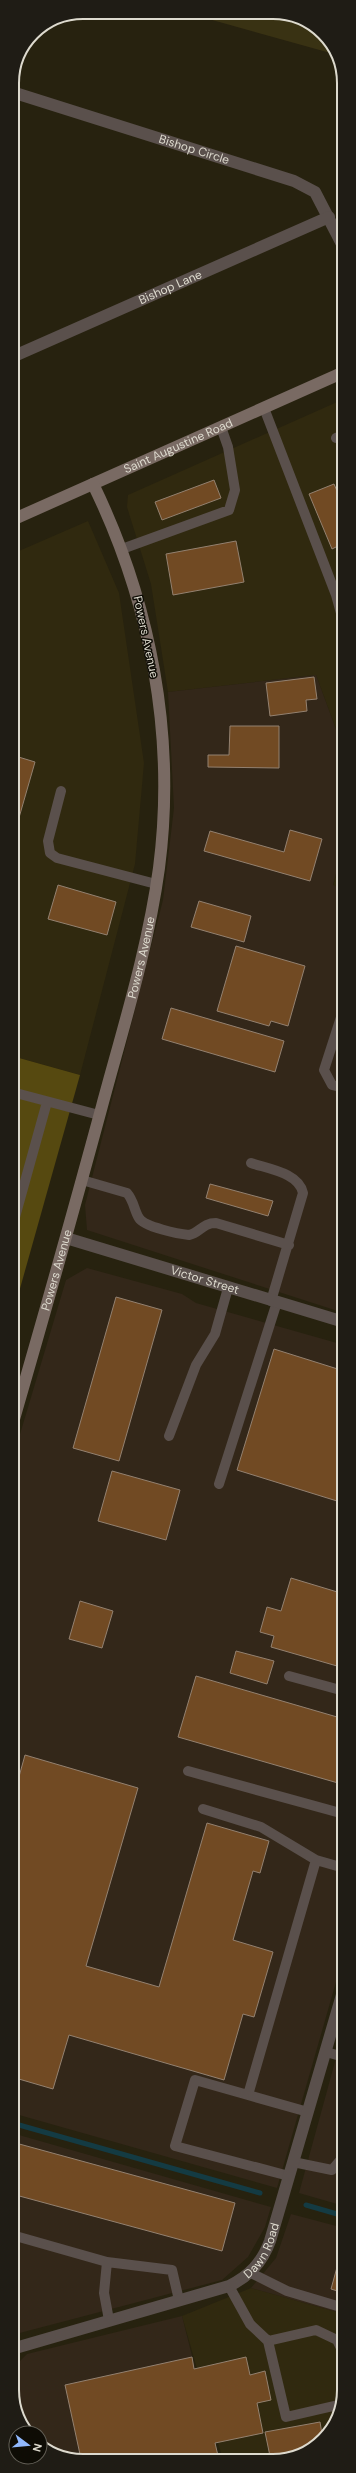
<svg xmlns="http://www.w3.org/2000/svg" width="356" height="2473" viewBox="0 0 356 2473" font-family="'DM Sans',sans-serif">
<rect width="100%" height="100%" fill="#27220f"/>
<path fill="#30290f" d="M 344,399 L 344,751 L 316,675 L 168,692 L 151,584 L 127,507 L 128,495 Z
M 88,521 L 119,593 L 144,763 L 135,864 L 80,1075 L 12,1056 L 12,554 Z
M 344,844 L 344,889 L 333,886 Z
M 251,2288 L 344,2314 L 344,2391 L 326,2437 L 312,2448 L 267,2461 L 223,2460 L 182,2316 Z"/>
<path fill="#332719" d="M 316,675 L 344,751 L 344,844 L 333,885 L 344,889 L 344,1313 L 87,1230 L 85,1205 L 163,900 L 174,808 L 168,692 Z
M 87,1268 L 182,1294 L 196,1303 L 344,1345 L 344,1954 L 277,2188 L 12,2113 L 12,1461 L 66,1280 Z
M 344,2029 L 344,2206 L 299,2193 Z
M 12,2133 L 271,2207 L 265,2227 L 248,2257 L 222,2280 L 12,2335 Z
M 291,2214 L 344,2228 L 344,2314 L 251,2288 L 276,2258 Z
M 182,2316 L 218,2460 L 65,2459 L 40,2443 L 40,2433 L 28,2433 L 12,2395 L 12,2369 L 27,2354 Z"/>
<path fill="#393213" d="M 291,14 L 327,36 L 334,54 L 198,16 Z"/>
<path fill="#564910" d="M 12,1056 L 80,1075 L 12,1317 Z"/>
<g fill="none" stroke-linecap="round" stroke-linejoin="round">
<path stroke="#143b43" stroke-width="5" d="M 12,2123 L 260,2193
M 306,2205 L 344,2216"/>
</g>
<path fill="#714a23" stroke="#938170" d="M 214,480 L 221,498 L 162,520 L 155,502 Z
M 334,484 L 344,507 L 344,543 L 332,549 L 309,494 Z
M 236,541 L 244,582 L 173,595 L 166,554 Z
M 314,677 L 317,699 L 306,700 L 307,711 L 270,716 L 266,683 Z
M 230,726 L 279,726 L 279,768 L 208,767 L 208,755 L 229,755 Z
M 12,755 L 35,762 L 12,842 Z
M 290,830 L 322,839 L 310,881 L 204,851 L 210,831 L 284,852 Z
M 58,885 L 116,902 L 107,935 L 48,919 Z
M 199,901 L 251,916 L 244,942 L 191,927 Z
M 236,946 L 305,966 L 288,1026 L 271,1021 L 269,1026 L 217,1011 Z
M 171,1008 L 284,1041 L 275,1072 L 162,1039 Z
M 210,1184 L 273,1201 L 268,1216 L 206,1198 Z
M 116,1297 L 162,1310 L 119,1461 L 73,1448 Z
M 274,1349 L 344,1371 L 344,1479 L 337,1501 L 237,1470 Z
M 112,1471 L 180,1490 L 166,1540 L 98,1521 Z
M 291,1578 L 344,1594 L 344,1668 L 271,1647 L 274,1636 L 260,1632 L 267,1607 L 281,1611 Z
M 80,1601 L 113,1611 L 102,1648 L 69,1639 Z
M 12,1646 L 18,1647 L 13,1665 L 12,1665 Z
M 236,1651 L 274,1661 L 267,1684 L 230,1673 Z
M 196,1676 L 344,1719 L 344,1762 L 338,1783 L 178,1737 Z
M 25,1755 L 138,1788 L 86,1966 L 159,1987 L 207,1823 L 269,1841 L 260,1873 L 253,1871 L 233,1940 L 273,1952 L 254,2017 L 243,2014 L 224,2080 L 69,2035 L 53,2089 L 12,2077 L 12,1802 Z
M 12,2142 L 235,2203 L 222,2251 L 12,2194 Z
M 344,2242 L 344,2293 L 331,2289 Z
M 192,2357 L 194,2369 L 246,2357 L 250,2375 L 265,2371 L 271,2400 L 257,2403 L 263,2433 L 215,2443 L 219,2460 L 81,2459 L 65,2385 Z
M 320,2422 L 323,2440 L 311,2449 L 288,2453 L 289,2458 L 271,2461 L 265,2432 Z"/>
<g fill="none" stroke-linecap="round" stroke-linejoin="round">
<path stroke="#5a504c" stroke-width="10" d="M 264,408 L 336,595 L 344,624
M 336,438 L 344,435
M 122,549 L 229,510 L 235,490 L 228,447 L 221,427
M 61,791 L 48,841 L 50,853 L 57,858 L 156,884
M 344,1008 L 324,1070 L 332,1085 L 344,1088
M 12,1092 L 99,1115
M 251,1163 C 269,1169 299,1173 303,1193 L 271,1301
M 82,1180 L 127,1193 C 134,1201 134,1210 139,1218 C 144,1227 179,1234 189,1235 C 200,1233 202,1223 216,1223 L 289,1245
M 12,1228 L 47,1102
M 169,1436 L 196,1365 L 215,1334 L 228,1288
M 219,1484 L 277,1302
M 289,1676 L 344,1691
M 188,1771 L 344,1814
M 203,1809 L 261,1827 L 316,1860
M 326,2052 L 344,2057
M 248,2095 L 195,2080 L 175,2146 L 289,2176
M 308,2112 L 248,2095 L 316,1860 L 344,1868
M 293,2162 L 332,2170 L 344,2156
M 12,2235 L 107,2262 L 104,2293 L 109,2320
M 107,2262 L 172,2270 L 179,2300
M 251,2273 L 287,2291 L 344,2308
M 229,2286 L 250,2324 L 268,2341 L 286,2417 L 338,2405
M 268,2341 L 316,2330 L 337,2340 L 344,2354"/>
<g stroke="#5a504c" stroke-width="12">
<path id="s1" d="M 12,92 L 294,181 L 315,192 L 344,248"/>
<path id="s2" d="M 12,357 L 329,217"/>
<path id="s3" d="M 66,1238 L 344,1322"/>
<path id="s4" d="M 12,2349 L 229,2286 C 249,2276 262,2263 270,2241 L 344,1988"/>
</g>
<g stroke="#796a63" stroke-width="12">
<path id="s5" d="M 12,520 L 344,372"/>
<path id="s6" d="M 12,1426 C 43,1319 73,1213 102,1106 C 123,1028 148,949 159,868 C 176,736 151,603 93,484"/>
</g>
</g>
<g text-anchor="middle" stroke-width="3" stroke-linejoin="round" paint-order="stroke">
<g font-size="12" fill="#dddace" stroke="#0e0c05">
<text dy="4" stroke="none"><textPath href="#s1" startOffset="191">Bishop Circle</textPath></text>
<text dy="4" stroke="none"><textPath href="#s2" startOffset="173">Bishop Lane</textPath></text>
<text dy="4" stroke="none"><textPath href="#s5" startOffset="182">Saint Augustine Road</textPath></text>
<text transform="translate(146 637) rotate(78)" y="4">Powers Avenue</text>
<text dy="4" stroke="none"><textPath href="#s6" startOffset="486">Powers Avenue</textPath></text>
<text dy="4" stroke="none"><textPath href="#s6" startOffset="162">Powers Avenue</textPath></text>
<text dy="4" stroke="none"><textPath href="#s3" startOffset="145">Victor Street</textPath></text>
<text dy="4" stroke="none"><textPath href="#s4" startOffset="276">Dawn Road</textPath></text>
</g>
</g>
<path d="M0 0H356V2473H0ZM83 19H273A64 64 0 0 1 337 83V2390A64 64 0 0 1 273 2454H83A64 64 0 0 1 19 2390V83A64 64 0 0 1 83 19Z" fill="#1f1c15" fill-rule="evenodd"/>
<path fill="none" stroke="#dddace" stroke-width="2" d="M83 19H273A64 64 0 0 1 337 83V2390A64 64 0 0 1 273 2454H83A64 64 0 0 1 19 2390V83A64 64 0 0 1 83 19Z"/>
<g transform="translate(28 2445) rotate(106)"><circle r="19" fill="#0e0c05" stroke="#615e55"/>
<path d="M0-3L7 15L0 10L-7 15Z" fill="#90b8fd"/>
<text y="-6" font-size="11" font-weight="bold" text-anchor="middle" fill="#dddace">N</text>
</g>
</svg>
